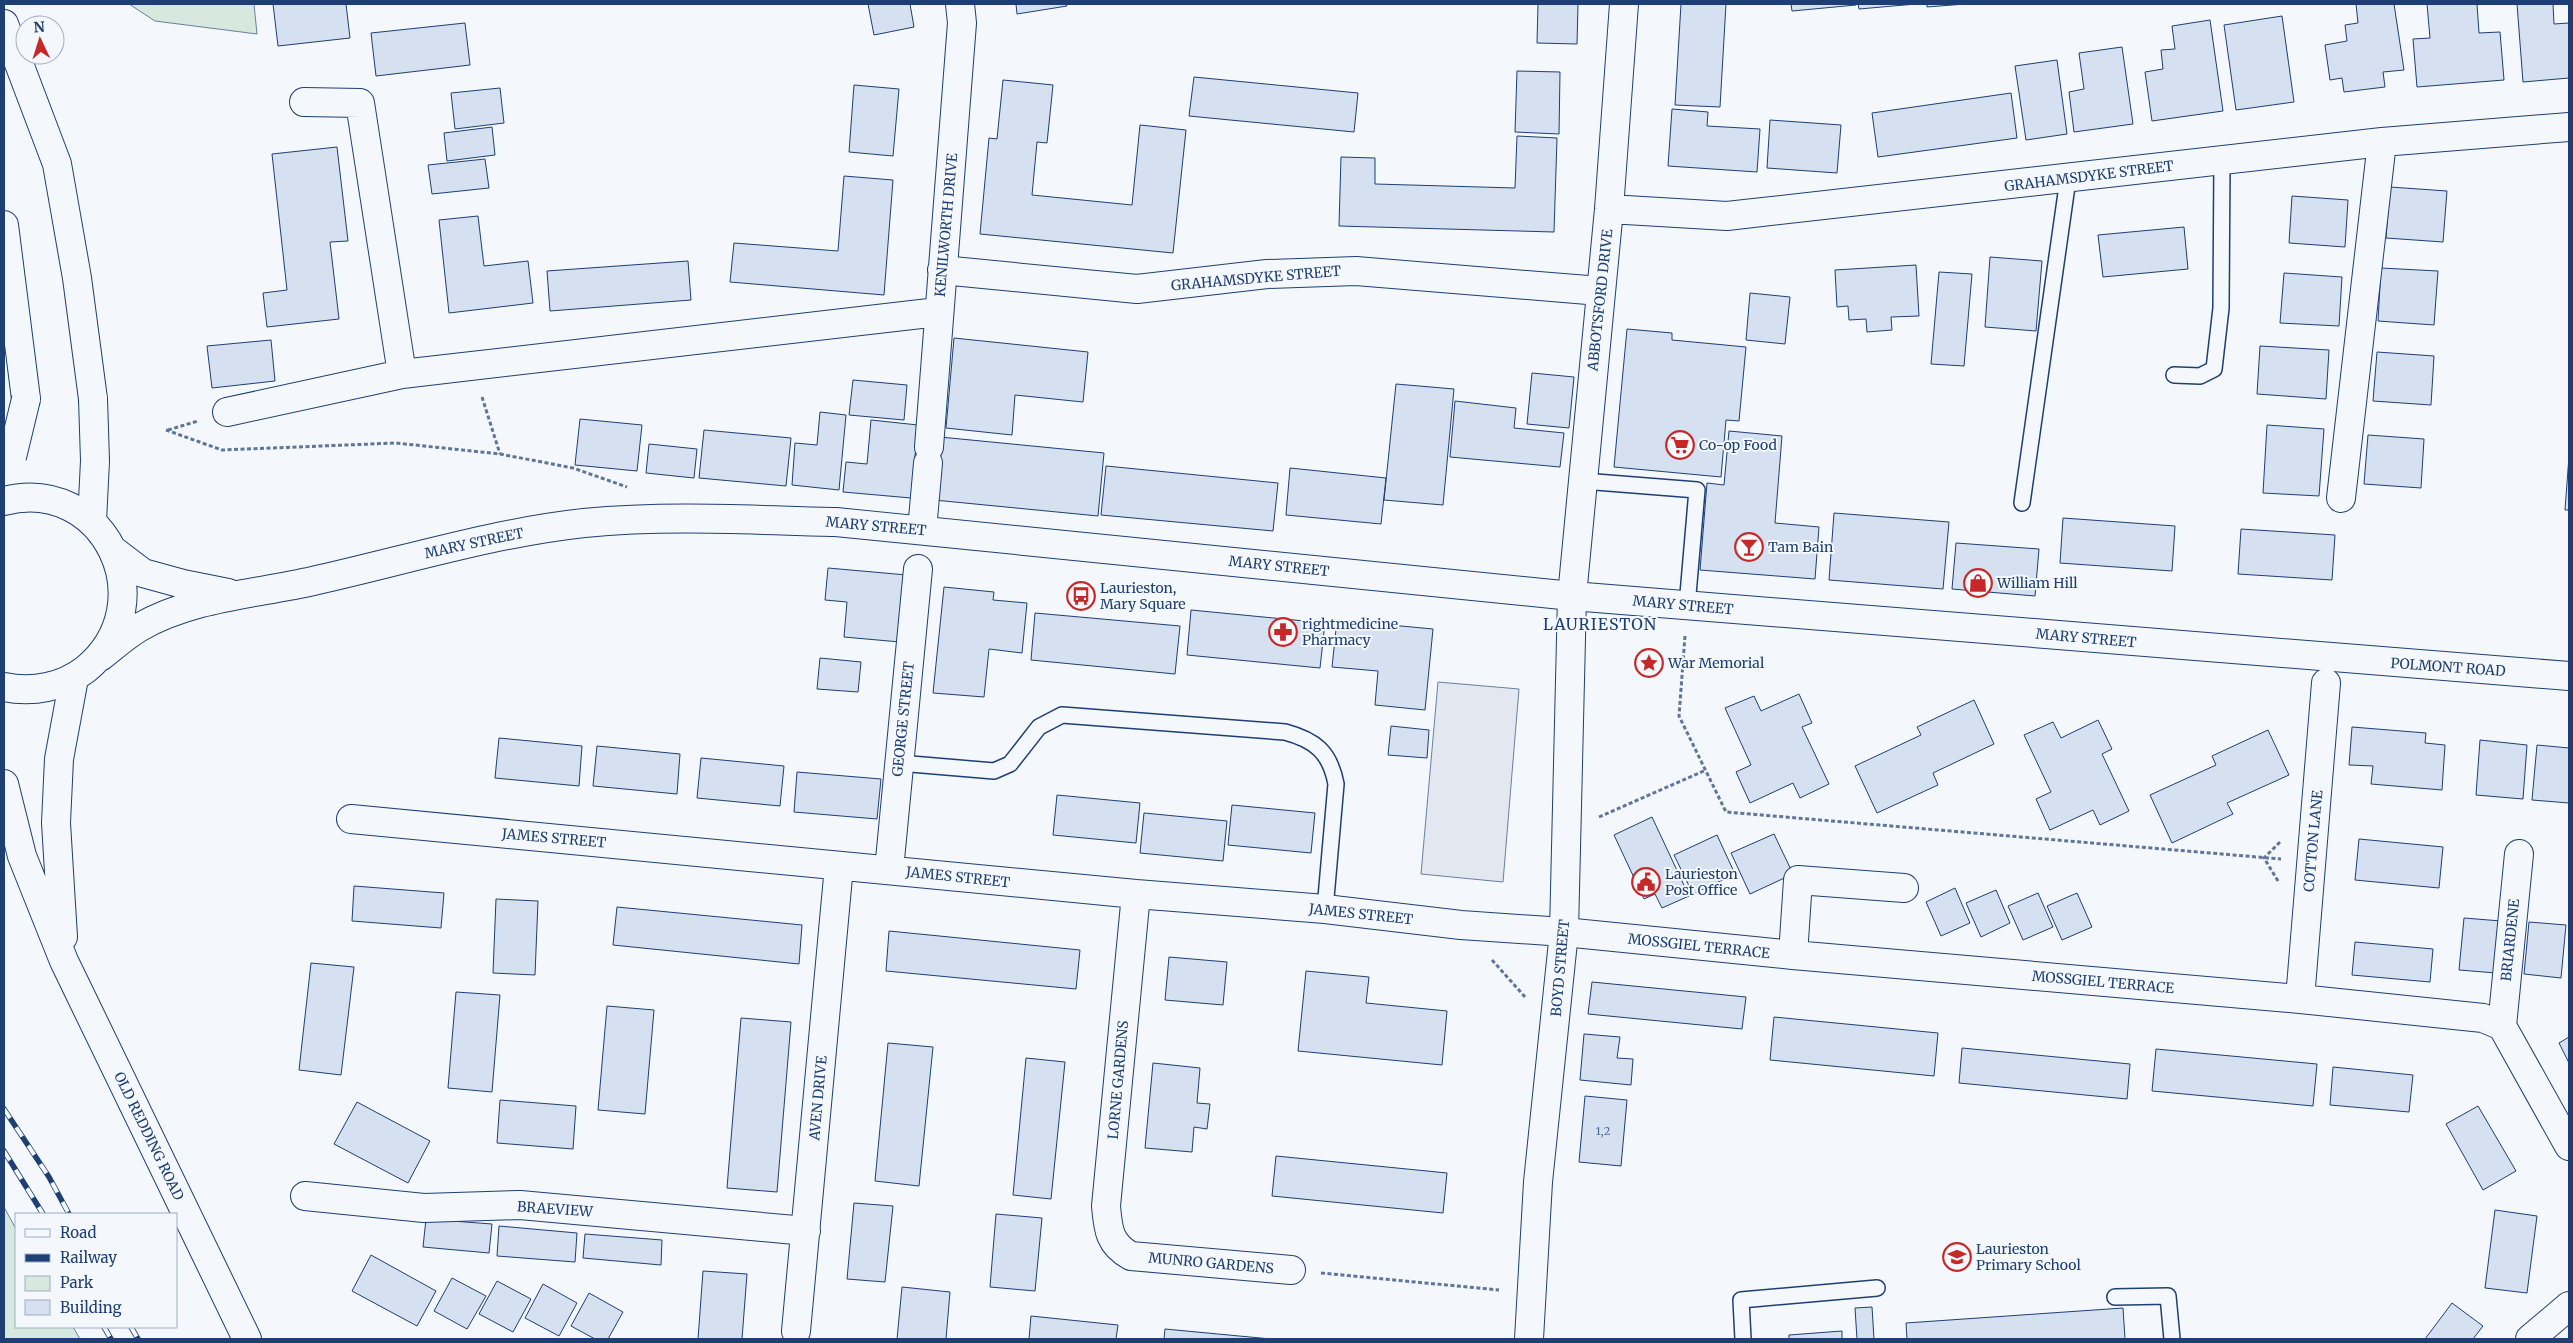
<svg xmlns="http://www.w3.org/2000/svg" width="2573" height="1343" viewBox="0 0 2573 1343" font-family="Merriweather,serif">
<rect width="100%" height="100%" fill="#f4f7fb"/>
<path fill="#d7e8df" stroke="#687fa3" d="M 129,4 L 254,4 L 257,34 L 155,21 Z
M 4,1207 L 16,1229 L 16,1327 L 73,1327 L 80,1339 L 4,1339 Z"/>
<path fill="#e3e8f0" stroke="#687fa3" d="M 1438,682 L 1519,689 L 1503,882 L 1421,874 Z"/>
<path fill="#d5e0f0" stroke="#1d3f73" d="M 273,4 L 346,4 L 350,38 L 278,46 Z
M 868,4 L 910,4 L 914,27 L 874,35 Z
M 1016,4 L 1066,4 L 1067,6 L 1017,14 Z
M 1538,4 L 1578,4 L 1577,44 L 1537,43 Z
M 1681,4 L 1726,4 L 1720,107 L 1675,105 Z
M 1791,4 L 1856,4 L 1856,5 L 1792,11 Z
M 1858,4 L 1916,4 L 1859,9 Z
M 1927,4 L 1965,4 L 1927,7 Z
M 2356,4 L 2394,4 L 2404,70 L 2383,72 L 2385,87 L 2344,92 L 2342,78 L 2330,80 L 2325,45 L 2347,41 L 2345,25 L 2358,23 Z
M 2427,4 L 2477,4 L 2479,33 L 2500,32 L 2504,80 L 2417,87 L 2413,39 L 2430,38 Z
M 2517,4 L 2553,4 L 2554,24 L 2569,23 L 2569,78 L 2523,82 Z
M 2282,16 L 2294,102 L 2236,110 L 2224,25 Z
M 2210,20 L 2223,111 L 2152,121 L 2145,72 L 2163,69 L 2161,50 L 2175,49 L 2172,26 Z
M 465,23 L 470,65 L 376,76 L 371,33 Z
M 2122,47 L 2133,124 L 2074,132 L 2069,92 L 2084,89 L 2079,53 Z
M 2057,60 L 2067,134 L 2026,140 L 2015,66 Z
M 1517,71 L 1560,72 L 1559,134 L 1515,132 Z
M 1194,77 L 1358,93 L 1354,132 L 1189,116 Z
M 1003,80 L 1053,85 L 1047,143 L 1037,142 L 1032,195 L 1132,205 L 1140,125 L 1186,130 L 1173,253 L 980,234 L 989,138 L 997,139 Z
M 854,85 L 899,89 L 893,156 L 849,152 Z
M 500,88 L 504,123 L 455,129 L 451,93 Z
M 2011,93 L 2017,138 L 1878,157 L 1872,113 Z
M 1672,109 L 1708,112 L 1707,126 L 1760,129 L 1757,172 L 1668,166 Z
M 1770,120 L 1841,125 L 1837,173 L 1767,168 Z
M 492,127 L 495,155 L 447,161 L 444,133 Z
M 1517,136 L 1557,138 L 1554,232 L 1339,226 L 1341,157 L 1375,158 L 1375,184 L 1515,188 Z
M 337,147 L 348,241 L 330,242 L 339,319 L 267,327 L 263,293 L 287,290 L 272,154 Z
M 485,159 L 489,188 L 432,194 L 428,165 Z
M 844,176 L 893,180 L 884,295 L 730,282 L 734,243 L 838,251 Z
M 2390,187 L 2447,191 L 2443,242 L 2386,238 Z
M 2292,196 L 2348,200 L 2345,247 L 2289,243 Z
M 478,216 L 484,266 L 528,261 L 533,303 L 449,313 L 439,220 Z
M 2184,227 L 2188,269 L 2103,277 L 2098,235 Z
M 1990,257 L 2042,261 L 2036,331 L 1985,327 Z
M 688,261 L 691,300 L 550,311 L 547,271 Z
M 1916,265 L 1919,316 L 1891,317 L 1892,330 L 1867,332 L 1866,319 L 1849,320 L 1848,306 L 1837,307 L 1835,270 Z
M 2381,268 L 2438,271 L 2434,325 L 2378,321 Z
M 1939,272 L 1972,274 L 1964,366 L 1931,364 Z
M 2284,273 L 2342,277 L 2339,326 L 2280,323 Z
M 1750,293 L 1790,297 L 1785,344 L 1746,340 Z
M 1627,329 L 1672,333 L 1672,340 L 1746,347 L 1739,421 L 1726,420 L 1721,477 L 1614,467 Z
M 954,338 L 1088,352 L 1083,402 L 1015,395 L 1012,435 L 946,428 Z
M 271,340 L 275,381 L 212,388 L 207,346 Z
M 2260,346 L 2329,350 L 2326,399 L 2257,394 Z
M 2377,352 L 2434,356 L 2431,405 L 2373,401 Z
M 1532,373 L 1574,377 L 1569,428 L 1527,424 Z
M 853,380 L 907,385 L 904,420 L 849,415 Z
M 1396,384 L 1454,389 L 1443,505 L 1384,500 Z
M 1455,401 L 1516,408 L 1514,428 L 1564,433 L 1560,467 L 1450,457 Z
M 820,412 L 846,415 L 839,490 L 792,485 L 795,443 L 817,445 Z
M 580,419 L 642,425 L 637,471 L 575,465 Z
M 871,420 L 918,425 L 911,498 L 843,492 L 846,462 L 867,464 Z
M 2267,425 L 2324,429 L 2319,496 L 2263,493 Z
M 704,430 L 791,438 L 786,486 L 699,478 Z
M 1729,431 L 1782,436 L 1775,523 L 1819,527 L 1815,579 L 1700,570 L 1707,483 L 1724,485 Z
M 2368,435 L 2424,439 L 2421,488 L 2364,484 Z
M 940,437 L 1104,453 L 1098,516 L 934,500 Z
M 649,444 L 697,449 L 694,478 L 646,473 Z
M 2569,456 L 2569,510 L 2565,510 Z
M 1106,466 L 1278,483 L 1273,531 L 1101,515 Z
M 1290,468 L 1386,478 L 1381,524 L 1286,515 Z
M 1834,513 L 1949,522 L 1943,589 L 1829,580 Z
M 2063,518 L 2175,526 L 2172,571 L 2060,563 Z
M 2241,529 L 2335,535 L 2332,580 L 2238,574 Z
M 1956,543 L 2039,549 L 2035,596 L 1952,589 Z
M 828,568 L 907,575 L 900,642 L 844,637 L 847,602 L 825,600 Z
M 944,587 L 994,592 L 993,600 L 1027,603 L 1022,653 L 989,649 L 984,697 L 933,693 Z
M 1191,610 L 1325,623 L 1320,668 L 1187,655 Z
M 1035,613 L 1180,626 L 1175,674 L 1031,660 Z
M 1337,620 L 1433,629 L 1425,710 L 1375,705 L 1378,671 L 1332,667 Z
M 820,658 L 861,662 L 858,692 L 817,689 Z
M 1799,694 L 1812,723 L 1802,727 L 1829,784 L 1800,798 L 1793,783 L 1750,803 L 1736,772 L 1751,765 L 1725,708 L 1754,696 L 1761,711 Z
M 1974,700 L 1994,744 L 1933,773 L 1938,785 L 1877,813 L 1855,766 L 1921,735 L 1917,727 Z
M 2098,720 L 2112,749 L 2102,754 L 2129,811 L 2100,825 L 2093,810 L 2050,830 L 2036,799 L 2051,792 L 2024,735 L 2053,722 L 2061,738 Z
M 1391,726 L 1429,730 L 1427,758 L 1388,755 Z
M 2352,727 L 2426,733 L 2425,743 L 2445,745 L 2442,790 L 2371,784 L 2373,766 L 2349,765 Z
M 2268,730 L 2289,775 L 2227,803 L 2233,814 L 2172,843 L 2150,795 L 2216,765 L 2212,756 Z
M 499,738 L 582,746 L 579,786 L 495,778 Z
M 2480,740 L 2527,745 L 2523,799 L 2476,795 Z
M 2537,745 L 2569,748 L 2569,803 L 2532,800 Z
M 597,746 L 680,754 L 677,794 L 593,786 Z
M 701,758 L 784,766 L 780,806 L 697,798 Z
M 797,772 L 881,779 L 877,819 L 794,812 Z
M 1057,795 L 1140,803 L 1136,843 L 1053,835 Z
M 1232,805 L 1315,813 L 1311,853 L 1228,845 Z
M 1144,813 L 1227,821 L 1223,861 L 1140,853 Z
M 1652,817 L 1689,896 L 1662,908 L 1655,894 L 1644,899 L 1614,835 Z
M 1774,834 L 1793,874 L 1750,894 L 1731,853 Z
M 1717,835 L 1735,874 L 1693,894 L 1674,855 Z
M 2359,839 L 2443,847 L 2439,888 L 2355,880 Z
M 354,886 L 444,893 L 441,928 L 352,921 Z
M 1955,888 L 1970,923 L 1941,936 L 1926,902 Z
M 1996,890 L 2010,923 L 1981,937 L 1966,903 Z
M 2038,893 L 2053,927 L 2023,940 L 2008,906 Z
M 2077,893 L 2092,927 L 2062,940 L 2047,906 Z
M 496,899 L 538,901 L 535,975 L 493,973 Z
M 617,907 L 802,925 L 799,964 L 613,945 Z
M 2464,918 L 2501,921 L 2496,973 L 2459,970 Z
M 2529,922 L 2566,925 L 2561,978 L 2524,974 Z
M 889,931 L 1080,950 L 1076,989 L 886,971 Z
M 2355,942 L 2433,949 L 2430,982 L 2352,975 Z
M 1169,957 L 1227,962 L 1223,1005 L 1165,1000 Z
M 311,963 L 354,967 L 341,1075 L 299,1070 Z
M 1306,971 L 1369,977 L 1366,1003 L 1447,1011 L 1442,1065 L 1298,1051 Z
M 1592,982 L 1746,997 L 1742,1029 L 1588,1014 Z
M 456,992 L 500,995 L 492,1092 L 448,1088 Z
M 607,1006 L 654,1010 L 645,1114 L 598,1110 Z
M 1774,1017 L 1938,1033 L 1934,1076 L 1770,1060 Z
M 741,1018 L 791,1022 L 777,1192 L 727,1188 Z
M 1584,1034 L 1620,1037 L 1617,1058 L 1633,1059 L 1631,1085 L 1580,1080 Z
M 2569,1037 L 2569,1063 L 2559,1043 Z
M 888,1043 L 933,1047 L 919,1186 L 875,1181 Z
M 1962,1048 L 2130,1064 L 2127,1099 L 1959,1083 Z
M 2156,1049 L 2317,1064 L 2313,1106 L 2152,1091 Z
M 1026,1058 L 1065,1062 L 1051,1199 L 1013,1195 Z
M 1153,1063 L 1200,1068 L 1197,1103 L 1210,1104 L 1207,1129 L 1194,1127 L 1192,1152 L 1145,1148 Z
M 2333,1067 L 2413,1075 L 2409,1112 L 2330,1105 Z
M 1585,1096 L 1627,1100 L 1621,1166 L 1579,1162 Z
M 500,1100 L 576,1106 L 573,1149 L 497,1143 Z
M 357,1102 L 430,1141 L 408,1183 L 334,1144 Z
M 2478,1106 L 2516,1171 L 2483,1190 L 2446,1124 Z
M 1276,1156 L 1447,1173 L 1443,1213 L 1272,1196 Z
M 854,1203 L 893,1206 L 885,1282 L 847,1279 Z
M 2495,1210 L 2537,1216 L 2527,1293 L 2485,1288 Z
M 996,1214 L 1042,1218 L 1035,1291 L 990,1287 Z
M 426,1219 L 492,1224 L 489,1253 L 423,1247 Z
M 499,1226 L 577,1233 L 575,1262 L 497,1256 Z
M 585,1234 L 662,1240 L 661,1265 L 583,1258 Z
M 371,1255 L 436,1291 L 417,1326 L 352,1291 Z
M 703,1271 L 747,1274 L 742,1339 L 698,1339 Z
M 452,1278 L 486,1296 L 467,1329 L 434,1311 Z
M 497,1281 L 531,1299 L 513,1332 L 479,1314 Z
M 543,1284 L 577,1303 L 559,1336 L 525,1318 Z
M 902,1287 L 950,1292 L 946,1339 L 897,1339 Z
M 589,1293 L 623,1312 L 608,1339 L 595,1339 L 571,1326 Z
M 2452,1303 L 2483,1326 L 2473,1339 L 2425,1339 Z
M 1872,1307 L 1874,1339 L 1886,1339 L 1857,1339 L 1855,1308 Z
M 2123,1308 L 2125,1339 L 1907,1339 L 1906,1323 Z
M 1031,1316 L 1118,1325 L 1116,1339 L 1029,1339 Z
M 1165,1329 L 1271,1339 L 1164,1339 Z
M 1842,1331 L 1842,1339 L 1789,1339 L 1789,1335 Z"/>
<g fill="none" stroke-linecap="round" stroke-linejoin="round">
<defs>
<path id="lane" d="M 2174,375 L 2200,376 L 2214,369 L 2221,308 L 2222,160
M 1583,481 L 1697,490 L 1687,606
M 2022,503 L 2068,179
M 899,763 L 994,771 L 1010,764 L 1039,727 L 1062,715 L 1285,732 C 1315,740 1330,752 1336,784 L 1325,909
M 2115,1297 L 2168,1296 L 2172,1339
M 1743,1339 L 1741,1300 L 1877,1288"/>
<path id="street" d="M 304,102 L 360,103 L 402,374
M 1609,209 L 1727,216 L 2382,142 L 2569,127
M 942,270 L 1137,289 L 1267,274 L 1356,271 L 1600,291
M 227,412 L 402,374 L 938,312
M 929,447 L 962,23 L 960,4
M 2341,498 L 2382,142
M 922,530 L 928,463
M 1572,596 L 1609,209 L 1624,4
M 351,819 L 1136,894 L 1325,909 L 1461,925 L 1564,932 L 1793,955 L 2300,999 L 2483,1018 L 2502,1026 L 2569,1146
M 889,870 L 918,569
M 1136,894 L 1106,1206 C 1108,1229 1109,1244 1131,1256 L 1291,1270
M 1793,955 L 1798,880 L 1904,888
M 2300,999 L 2326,683
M 2502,1026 L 2519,854
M 305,1196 L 424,1208 L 520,1205 L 806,1231
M 796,1331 L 839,866
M 2530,1339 L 2569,1306"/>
<path id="secondary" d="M 4,24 L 57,164 L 77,278 L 93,399
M 4,225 L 26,399
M 92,521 L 95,461
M 4,784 L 22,856 L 64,961 L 247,1339
M 63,937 L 56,823 L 59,759 L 74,678
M 1529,1339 L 1538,1182 L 1564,932 L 1572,596"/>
<path id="primary" d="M 4,501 C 104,475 166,603 86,669 C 63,687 33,693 4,687
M 114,551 L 143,573 L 183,584 L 228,593
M 100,657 C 113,647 126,635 140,627 C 192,597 255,594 313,581 C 403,561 492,533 584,523 C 668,515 752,520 836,522 L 1572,596 L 2569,676"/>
</defs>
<use href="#lane" stroke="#1d3f73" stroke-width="18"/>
<use href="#street" stroke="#1d3f73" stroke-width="30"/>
<use href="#secondary" stroke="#1d3f73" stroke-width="30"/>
<use href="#primary" stroke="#1d3f73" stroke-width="30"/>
<path stroke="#5e769c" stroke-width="3" stroke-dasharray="4 2.5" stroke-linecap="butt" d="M 482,397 L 500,454
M 166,430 L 222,450 L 396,443 L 500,454 L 573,468 L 627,487
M 168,430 L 198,421
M 1685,636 L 1679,716 L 1726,812 L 2281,859
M 1599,817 L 1706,770
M 2278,881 L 2264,858 L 2281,841
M 1492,960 L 1526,998
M 1321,1273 L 1499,1290"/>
<use href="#lane" stroke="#f4f7fb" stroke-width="15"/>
<use href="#street" stroke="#f4f7fb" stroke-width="28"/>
<use href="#secondary" stroke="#f4f7fb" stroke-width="28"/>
<use href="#primary" stroke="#f4f7fb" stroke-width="28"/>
<defs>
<path id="rail" d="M 4,1109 L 49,1177 L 69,1214
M 4,1151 L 43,1214
M 104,1327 L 111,1339
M 131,1327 L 138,1339"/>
</defs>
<use href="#rail" stroke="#1d3f73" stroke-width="5.5"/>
<use href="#rail" stroke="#f4f7fb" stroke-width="4" stroke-dasharray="11" stroke-linecap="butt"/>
<defs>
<path id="secondary-bridge" d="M 93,399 L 95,461
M 12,457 L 26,399"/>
</defs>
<use href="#secondary-bridge" stroke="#1d3f73" stroke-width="30" stroke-linecap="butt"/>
<use href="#secondary-bridge" stroke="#f4f7fb" stroke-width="28"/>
</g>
<defs>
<symbol id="supermarket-ring" viewBox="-11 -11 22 22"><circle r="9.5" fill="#f4f7fb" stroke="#c62828" stroke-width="1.5"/><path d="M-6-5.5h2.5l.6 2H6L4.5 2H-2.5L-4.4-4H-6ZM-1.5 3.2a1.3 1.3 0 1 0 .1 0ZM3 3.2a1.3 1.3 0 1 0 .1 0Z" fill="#c62828"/></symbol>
<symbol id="bar-ring" viewBox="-11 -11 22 22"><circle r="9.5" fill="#f4f7fb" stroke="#c62828" stroke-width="1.5"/><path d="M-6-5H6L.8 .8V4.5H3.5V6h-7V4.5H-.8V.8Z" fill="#c62828"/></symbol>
<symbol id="shop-ring" viewBox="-11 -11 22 22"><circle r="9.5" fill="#f4f7fb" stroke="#c62828" stroke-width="1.5"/><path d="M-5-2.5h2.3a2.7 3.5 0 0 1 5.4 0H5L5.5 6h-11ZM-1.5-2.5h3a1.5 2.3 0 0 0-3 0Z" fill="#c62828"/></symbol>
<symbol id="bus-ring" viewBox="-11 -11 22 22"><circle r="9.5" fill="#f4f7fb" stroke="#c62828" stroke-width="1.5"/><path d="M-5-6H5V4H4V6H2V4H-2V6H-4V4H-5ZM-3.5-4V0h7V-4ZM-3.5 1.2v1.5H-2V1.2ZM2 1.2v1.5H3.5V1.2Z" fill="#c62828"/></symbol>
<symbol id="pharmacy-ring" viewBox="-11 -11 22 22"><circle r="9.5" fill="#f4f7fb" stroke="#c62828" stroke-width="1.5"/><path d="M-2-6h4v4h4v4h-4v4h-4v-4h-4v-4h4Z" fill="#c62828"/></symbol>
<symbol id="sight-ring" viewBox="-11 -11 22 22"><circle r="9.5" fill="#f4f7fb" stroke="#c62828" stroke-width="1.5"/><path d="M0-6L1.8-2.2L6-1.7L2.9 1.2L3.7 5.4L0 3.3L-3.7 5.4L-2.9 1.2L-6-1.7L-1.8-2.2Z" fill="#c62828"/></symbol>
<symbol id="civic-ring" viewBox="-11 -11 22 22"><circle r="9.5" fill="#f4f7fb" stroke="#c62828" stroke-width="1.5"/><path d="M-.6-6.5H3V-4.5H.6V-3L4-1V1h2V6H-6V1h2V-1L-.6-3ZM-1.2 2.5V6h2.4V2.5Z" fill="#c62828"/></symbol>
<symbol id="school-ring" viewBox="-11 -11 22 22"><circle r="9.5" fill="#f4f7fb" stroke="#c62828" stroke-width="1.5"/><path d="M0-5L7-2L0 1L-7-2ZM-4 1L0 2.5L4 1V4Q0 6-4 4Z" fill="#c62828"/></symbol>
</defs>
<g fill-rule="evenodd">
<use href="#supermarket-ring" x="1664" y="429" width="32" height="32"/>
<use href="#bar-ring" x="1733" y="531" width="32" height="32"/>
<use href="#shop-ring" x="1962" y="567" width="32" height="32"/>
<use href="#bus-ring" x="1065" y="580" width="32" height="32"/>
<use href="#pharmacy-ring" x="1267" y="616" width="32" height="32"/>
<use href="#sight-ring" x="1633" y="647" width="32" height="32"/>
<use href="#civic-ring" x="1630" y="866" width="32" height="32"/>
<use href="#school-ring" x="1941" y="1241" width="32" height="32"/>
</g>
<g text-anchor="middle" stroke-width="4" stroke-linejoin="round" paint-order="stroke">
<g font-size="11" fill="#4b6792">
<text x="1603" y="1135">1,2</text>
</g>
<g font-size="14" fill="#1d3f73" stroke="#f4f7fb">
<text transform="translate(2089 176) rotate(-7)" y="5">GRAHAMSDYKE STREET</text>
<text transform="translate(946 225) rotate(-85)" y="5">KENILWORTH DRIVE</text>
<text transform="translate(1256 278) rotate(-5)" y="5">GRAHAMSDYKE STREET</text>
<text transform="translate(1600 300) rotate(-84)" y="5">ABBOTSFORD DRIVE</text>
<text transform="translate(876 526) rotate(5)" y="5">MARY STREET</text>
<text transform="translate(474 543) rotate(-12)" y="5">MARY STREET</text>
<text transform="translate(1279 566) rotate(6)" y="5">MARY STREET</text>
<text transform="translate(1683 605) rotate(5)" y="5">MARY STREET</text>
<text transform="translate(2086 638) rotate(5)" y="5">MARY STREET</text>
<text transform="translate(2448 667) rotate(4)" y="5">POLMONT ROAD</text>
<text transform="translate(903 719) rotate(-84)" y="5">GEORGE STREET</text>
<text transform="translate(554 838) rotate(5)" y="5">JAMES STREET</text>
<text transform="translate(2313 841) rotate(-85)" y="5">COTTON LANE</text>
<text transform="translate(958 877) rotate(6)" y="5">JAMES STREET</text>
<text transform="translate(1361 914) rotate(6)" y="5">JAMES STREET</text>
<text transform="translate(2510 940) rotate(-84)" y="5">BRIARDENE</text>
<text transform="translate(1699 946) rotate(6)" y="5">MOSSGIEL TERRACE</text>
<text transform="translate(1560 968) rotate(-85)" y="5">BOYD STREET</text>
<text transform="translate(2103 982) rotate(5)" y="5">MOSSGIEL TERRACE</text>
<text transform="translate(1118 1080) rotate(-85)" y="5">LORNE GARDENS</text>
<text transform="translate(818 1098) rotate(-85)" y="5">AVEN DRIVE</text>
<text transform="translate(149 1136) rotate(64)" y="5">OLD REDDING ROAD</text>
<text transform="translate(555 1209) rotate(4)" y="5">BRAEVIEW</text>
<text transform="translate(1211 1263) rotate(5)" y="5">MUNRO GARDENS</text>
</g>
<g font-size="14" fill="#1d3f73" stroke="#f4f7fb" text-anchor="start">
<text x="1699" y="450">Co-op Food</text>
<text x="1768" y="552">Tam Bain</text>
<text x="1997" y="588">William Hill</text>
<text x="1100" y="593">Laurieston,<tspan x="1100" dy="16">Mary Square</tspan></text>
<text x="1302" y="629">rightmedicine<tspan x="1302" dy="16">Pharmacy</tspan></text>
<text x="1668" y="668">War Memorial</text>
<text x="1665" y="879">Laurieston<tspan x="1665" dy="16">Post Office</tspan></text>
<text x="1976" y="1254">Laurieston<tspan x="1976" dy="16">Primary School</tspan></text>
</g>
<g font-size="16" letter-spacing="1" fill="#1d3f73" stroke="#f4f7fb">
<text x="1600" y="630">LAURIESTON</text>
</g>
</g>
<rect width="2573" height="1343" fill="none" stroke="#1d3f73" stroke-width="10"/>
<rect x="15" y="1213" width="162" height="115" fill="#f4f7fb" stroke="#9eadc5"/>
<rect x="25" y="1229" width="25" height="8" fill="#f4f7fb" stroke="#9eadc5"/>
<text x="60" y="1238" font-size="15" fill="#1d3f73">Road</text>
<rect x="25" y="1254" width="25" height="8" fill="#1d3f73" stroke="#9eadc5"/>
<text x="60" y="1263" font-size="15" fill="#1d3f73">Railway</text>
<rect x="25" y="1276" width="25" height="15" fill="#d7e8df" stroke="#9eadc5"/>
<text x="60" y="1288" font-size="15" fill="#1d3f73">Park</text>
<rect x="25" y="1300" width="25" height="15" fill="#d5e0f0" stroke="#9eadc5"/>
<text x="60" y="1313" font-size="15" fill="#1d3f73">Building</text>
<g transform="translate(40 40) rotate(356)"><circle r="24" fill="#f4f7fb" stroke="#9eadc5"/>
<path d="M0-4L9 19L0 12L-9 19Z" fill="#c62828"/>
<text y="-8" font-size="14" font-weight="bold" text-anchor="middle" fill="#1d3f73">N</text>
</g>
</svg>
